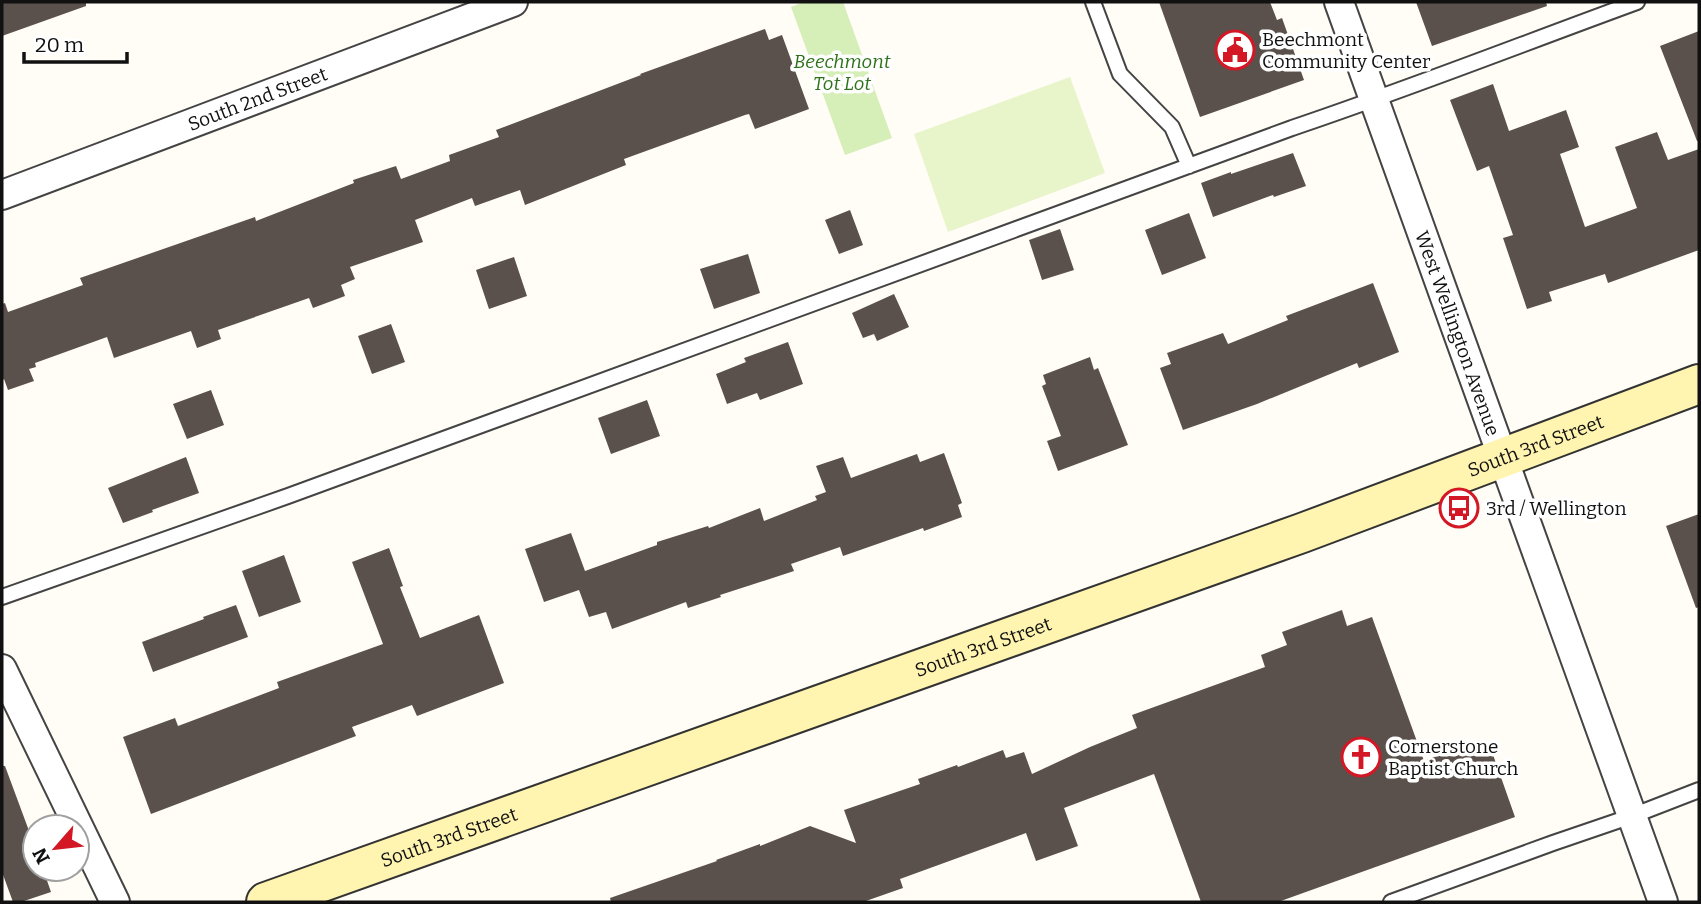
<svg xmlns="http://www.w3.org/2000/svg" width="1701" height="904" viewBox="0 0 1701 904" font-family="Bitter,serif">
<rect width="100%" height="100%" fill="#fffdf5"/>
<path fill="#d6efb8" d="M 804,2 L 843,2 L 892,138 L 845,155 L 791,7 Z"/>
<path fill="#e8f5cb" d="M 1070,77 L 1105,173 L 948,232 L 914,134 Z"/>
<path fill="#5b514c" d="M 2,2 L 86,2 L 86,6 L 2,36 Z
M 1159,2 L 1270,2 L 1277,20 L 1282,18 L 1304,80 L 1200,117 Z
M 1416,2 L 1546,2 L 1547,6 L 1432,46 Z
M 765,29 L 769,40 L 782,35 L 809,109 L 755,129 L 749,114 L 745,115 L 624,159 L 626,165 L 525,205 L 520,190 L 475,206 L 472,198 L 415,220 L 423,242 L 350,267 L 355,279 L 341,285 L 345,296 L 313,308 L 309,298 L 218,330 L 221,339 L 197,348 L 191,331 L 114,358 L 107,337 L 35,363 L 36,367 L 29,369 L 34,381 L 8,390 L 4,379 L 2,380 L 2,304 L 5,303 L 8,312 L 83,285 L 80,278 L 255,217 L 256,221 L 354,183 L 353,180 L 396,166 L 401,179 L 450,161 L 449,155 L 499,137 L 496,130 L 641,75 L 640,74 Z
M 1699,31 L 1699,141 L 1697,141 L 1660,46 Z
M 1493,84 L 1509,131 L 1566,110 L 1579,147 L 1560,154 L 1585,227 L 1637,208 L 1615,147 L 1657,132 L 1668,160 L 1699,149 L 1699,250 L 1608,283 L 1605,274 L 1549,292 L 1552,301 L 1527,309 L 1503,238 L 1513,235 L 1489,166 L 1477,171 L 1450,100 Z
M 1293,153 L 1306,186 L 1274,197 L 1273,195 L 1213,217 L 1201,183 L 1231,172 L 1231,174 Z
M 850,210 L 863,245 L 839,254 L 825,220 Z
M 1189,213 L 1206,258 L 1162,275 L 1145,230 Z
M 1060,229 L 1074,270 L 1042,280 L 1029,240 Z
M 748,254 L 760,293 L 714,309 L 700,269 Z
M 514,257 L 527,296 L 489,309 L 476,270 Z
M 1373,283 L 1399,352 L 1359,368 L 1357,363 L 1257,404 L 1183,430 L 1160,368 L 1171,364 L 1167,353 L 1223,333 L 1228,344 L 1288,320 L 1286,316 Z
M 894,294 L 909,327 L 877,341 L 874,334 L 863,338 L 852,313 Z
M 391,324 L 405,362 L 372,374 L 358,336 Z
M 788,342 L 803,384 L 760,400 L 757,393 L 727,404 L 716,374 L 746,362 L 744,358 Z
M 1090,357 L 1094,370 L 1098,368 L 1128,445 L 1058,471 L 1047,441 L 1061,436 L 1042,386 L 1046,384 L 1043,375 Z
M 211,390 L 224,425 L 187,439 L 173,404 Z
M 647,400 L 660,436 L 611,454 L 598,418 Z
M 944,453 L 962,503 L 958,505 L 962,517 L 924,531 L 923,528 L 843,556 L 840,547 L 791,564 L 794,571 L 720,595 L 721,597 L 688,608 L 686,602 L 612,629 L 606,612 L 589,617 L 579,590 L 544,602 L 525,549 L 571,533 L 585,571 L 657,545 L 657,542 L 708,526 L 709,528 L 760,508 L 764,521 L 817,500 L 815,496 L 826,492 L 816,466 L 843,457 L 851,478 L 917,454 L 920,462 Z
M 186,457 L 199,493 L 152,510 L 153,512 L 123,523 L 108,488 Z
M 1699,514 L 1699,607 L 1696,608 L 1666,526 Z
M 389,548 L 403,586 L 400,587 L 420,638 L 479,615 L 504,683 L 417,716 L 412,705 L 352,727 L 356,736 L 151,814 L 123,737 L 175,718 L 178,726 L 279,688 L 277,682 L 383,644 L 352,562 Z
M 284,555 L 301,602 L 259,617 L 242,571 Z
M 236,605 L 248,637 L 153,672 L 142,642 L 204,619 L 203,617 Z
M 1342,610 L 1347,626 L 1372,617 L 1424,761 L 1474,742 L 1477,754 L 1491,749 L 1515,817 L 1278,902 L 1201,902 L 1154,774 L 1064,808 L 1078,846 L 1036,861 L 1026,833 L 900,879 L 903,888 L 863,902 L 611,902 L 610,898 L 717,861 L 716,860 L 760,844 L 760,846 L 810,826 L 856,843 L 844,810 L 920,784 L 918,779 L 957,765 L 958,767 L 1003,750 L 1006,758 L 1024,752 L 1032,774 L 1090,747 L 1137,728 L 1132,715 L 1265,667 L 1261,655 L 1287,645 L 1282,632 Z
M 2,766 L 5,766 L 35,847 L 35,869 L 43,869 L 51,892 L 21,902 L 13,902 L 2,872 Z"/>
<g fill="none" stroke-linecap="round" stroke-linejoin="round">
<defs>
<path id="service" d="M 1093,2 L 1120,74 L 1172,127 L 1189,166
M 2,597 L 288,496 L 1292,128 C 1408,89 1522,44 1637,2
M 1391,902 L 1553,843 L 1632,816 L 1699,790"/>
<g id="minor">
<path id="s1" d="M 1339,2 C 1447,302 1554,603 1663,902"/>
<path id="s2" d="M 2,195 L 513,2"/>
<path d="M 2,669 L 115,902"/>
</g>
<g id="secondary">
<path id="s3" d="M 266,902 L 1302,533 L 1699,384"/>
</g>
</defs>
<use href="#service" stroke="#444" stroke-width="18"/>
<use href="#minor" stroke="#444" stroke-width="32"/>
<use href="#secondary" stroke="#333" stroke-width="42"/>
<use href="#service" stroke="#fff" stroke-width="14"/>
<use href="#minor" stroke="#fff" stroke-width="28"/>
<use href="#secondary" stroke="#fff4b0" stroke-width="38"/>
</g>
<defs>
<symbol id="civic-ring" viewBox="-11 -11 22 22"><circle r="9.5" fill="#fff" stroke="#d31725" stroke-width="1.5"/><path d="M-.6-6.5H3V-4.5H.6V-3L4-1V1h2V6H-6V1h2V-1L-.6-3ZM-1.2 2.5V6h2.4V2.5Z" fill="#d31725"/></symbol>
<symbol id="bus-ring" viewBox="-11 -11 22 22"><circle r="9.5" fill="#fff" stroke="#d31725" stroke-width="1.5"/><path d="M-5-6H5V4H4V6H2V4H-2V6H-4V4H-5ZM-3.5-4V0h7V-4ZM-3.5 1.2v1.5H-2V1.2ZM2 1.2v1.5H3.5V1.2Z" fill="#d31725"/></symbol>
<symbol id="church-ring" viewBox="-11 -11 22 22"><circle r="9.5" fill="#fff" stroke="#d31725" stroke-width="1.5"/><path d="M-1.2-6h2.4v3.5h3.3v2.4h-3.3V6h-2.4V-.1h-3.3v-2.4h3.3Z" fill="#d31725"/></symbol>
</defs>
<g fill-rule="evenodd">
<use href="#civic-ring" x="1213" y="28" width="44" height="44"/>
<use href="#bus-ring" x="1437" y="486" width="44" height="44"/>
<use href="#church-ring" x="1339" y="735" width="44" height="44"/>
</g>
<g text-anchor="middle" stroke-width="7" stroke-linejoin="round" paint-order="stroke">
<g font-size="19" fill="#111" stroke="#fff" text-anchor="start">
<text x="1262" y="46">Beechmont<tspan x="1262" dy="22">Community Center</tspan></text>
<text x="1486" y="515">3rd / Wellington</text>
<text x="1388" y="753">Cornerstone<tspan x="1388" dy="22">Baptist Church</tspan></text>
</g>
<g font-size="19" font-style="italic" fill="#2d7218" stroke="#fff">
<text x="842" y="68">Beechmont<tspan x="842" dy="22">Tot Lot</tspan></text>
</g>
<g font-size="19" fill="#111" stroke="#fff">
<text dy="7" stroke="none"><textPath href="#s2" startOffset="273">South 2nd Street</textPath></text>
<text dy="7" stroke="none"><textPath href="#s1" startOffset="352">West Wellington Avenue</textPath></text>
<text dy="7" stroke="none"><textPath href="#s3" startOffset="1349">South 3rd Street</textPath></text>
<text dy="7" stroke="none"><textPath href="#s3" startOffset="761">South 3rd Street</textPath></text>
<text dy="7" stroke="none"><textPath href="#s3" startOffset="194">South 3rd Street</textPath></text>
</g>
</g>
<rect width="1701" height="904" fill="none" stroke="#111111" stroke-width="7"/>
<g transform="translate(56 848) rotate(242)"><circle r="33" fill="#ffffff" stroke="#a0a0a0" stroke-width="2"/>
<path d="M0-5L12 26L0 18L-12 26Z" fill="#d31725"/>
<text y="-10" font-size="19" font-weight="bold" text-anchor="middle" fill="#111111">N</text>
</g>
<path d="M24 52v10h103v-10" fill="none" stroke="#111111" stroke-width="3.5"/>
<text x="35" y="52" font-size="21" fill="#111111" stroke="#ffffff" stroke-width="5" paint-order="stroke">20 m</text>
</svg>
